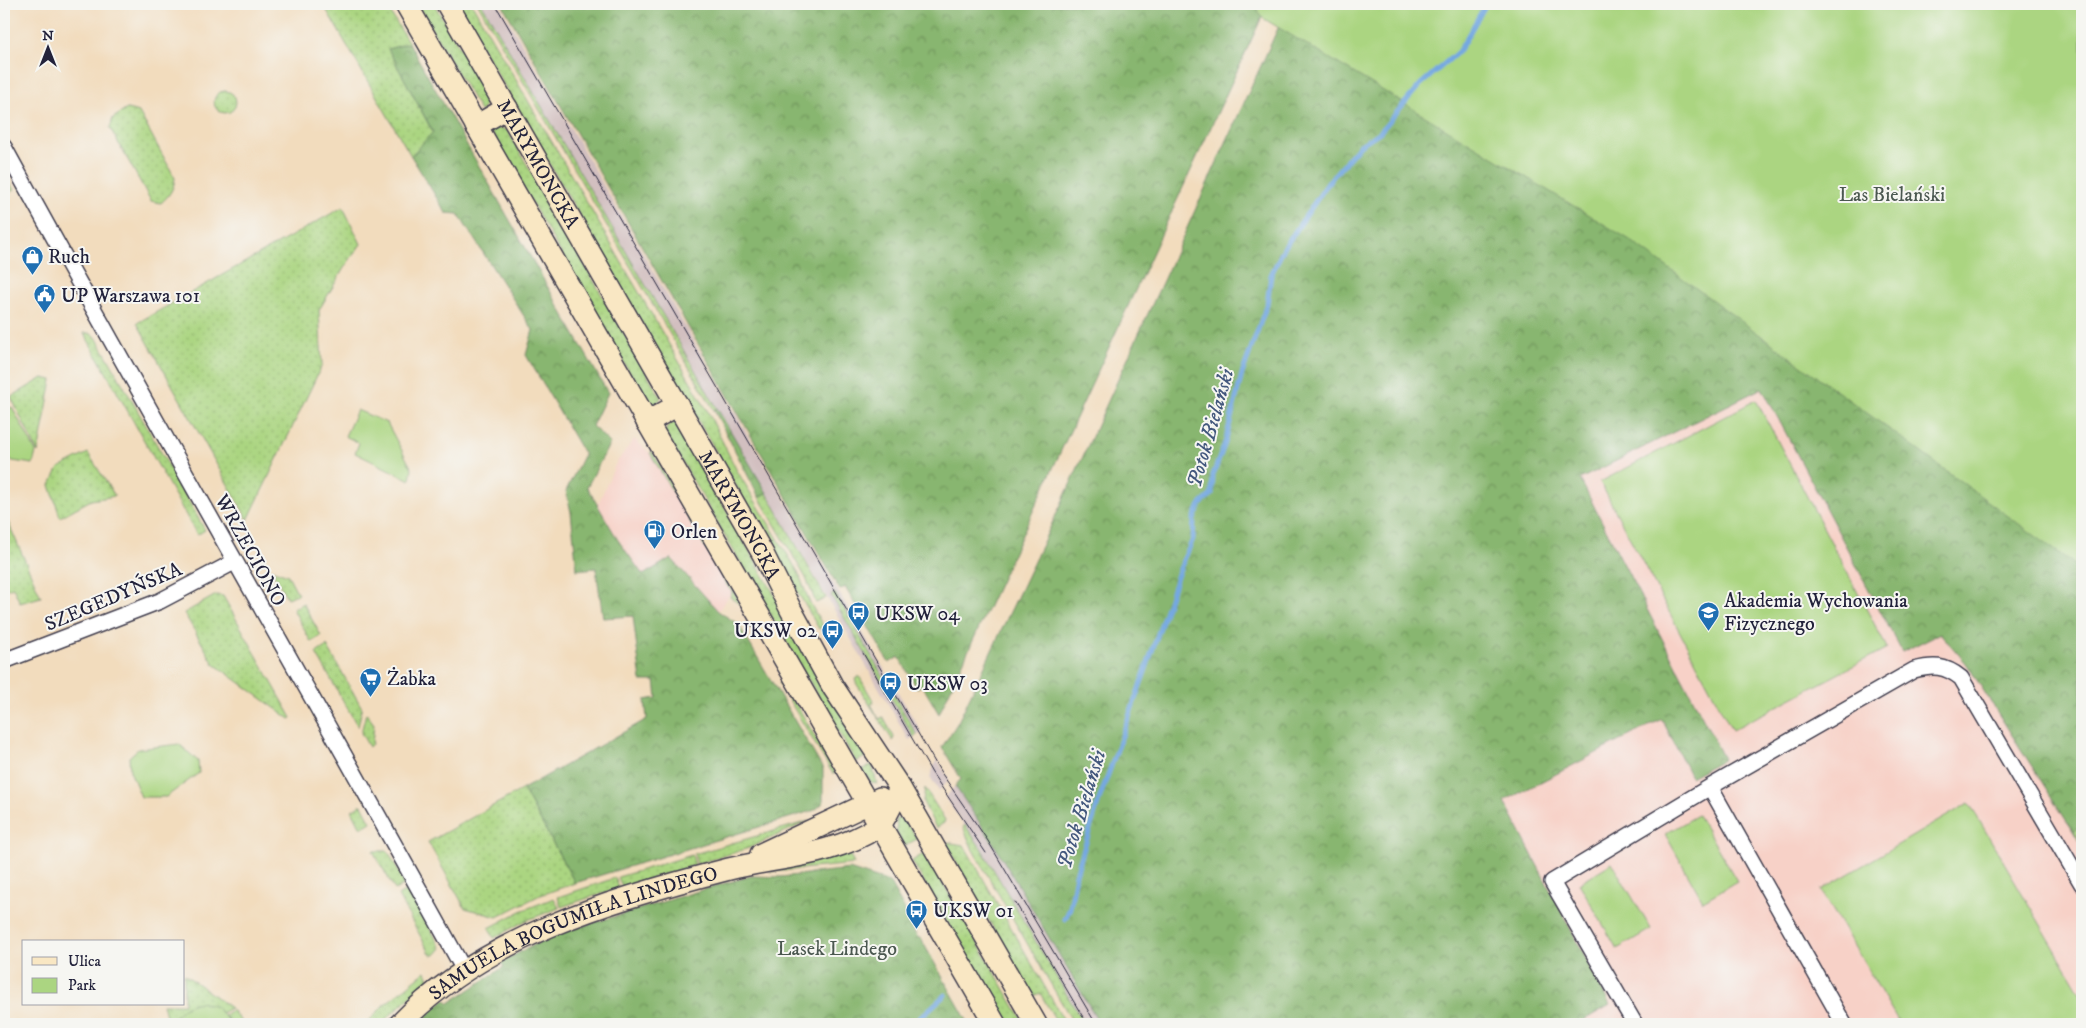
<svg xmlns="http://www.w3.org/2000/svg" width="2086" height="1028" viewBox="0 0 2086 1028" font-family="'IM FELL DW Pica',serif">
<defs>
<pattern id="grass-dots" width="8" height="8" patternUnits="userSpaceOnUse" patternTransform="scale(1.25)"><rect width="8" height="8" fill="#abd581"/><path d="M2 2h.1M6 6h.1" fill="none" stroke="#93b770" stroke-width="1.8" stroke-linecap="round"/></pattern>
<pattern id="forest-crowns" width="20" height="18" patternUnits="userSpaceOnUse" patternTransform="scale(1.25)"><rect width="20" height="18" fill="#88b66f"/><path d="M2 6a3 3 0 1 1 6 0M12 15a3 3 0 1 1 6 0" fill="none" stroke="#6f945c"/></pattern>
</defs>
<rect width="100%" height="100%" fill="#f6f6f2"/>
<filter id="ink" filterUnits="userSpaceOnUse"><feTurbulence type="fractalNoise" baseFrequency=".02" numOctaves="2"/><feDisplacementMap in="SourceGraphic" scale="10" xChannelSelector="R" yChannelSelector="G"/><feConvolveMatrix kernelMatrix="1 2 1 2 8 2 1 2 1" color-interpolation-filters="sRGB"/></filter>
<filter id="wash" filterUnits="userSpaceOnUse"><feTurbulence type="fractalNoise" baseFrequency=".0096" numOctaves="4" result="noise"/><feDisplacementMap in="SourceGraphic" scale="20" xChannelSelector="R" yChannelSelector="G"/><feGaussianBlur stdDeviation="1.12" result="paint"/><feColorMatrix in="noise" values="0 0 0 0 0 0 0 0 0 0 0 0 0 0 0 0 0 1.4 0 .05"/><feComposite in="paint" operator="in"/></filter>
<g filter="url(#wash)">
<rect width="100%" height="100%" fill="#f2dcbd"/>
<path fill="#f7d1c7" d="M 1628,238 L 2082,570 L 2082,1024 L 1139,1024 Z
M 634,439 L 650,453 L 728,587 L 732,592 L 718,611 L 671,558 L 643,576 L 597,506 L 616,463 Z"/>
<path fill="#d2bfc0" d="M 482,4 L 499,4 L 838,591 L 922,733 L 909,740 L 767,493 Z
M 937,759 L 949,779 L 939,791 L 930,777 Z
M 955,786 L 992,841 L 1100,1024 L 1084,1024 L 981,848 L 945,798 Z"/>
<path fill="url(#grass-dots)" stroke="#667c5e" d="M 323,4 L 385,4 L 409,43 L 389,49 L 433,133 L 411,156 Z
M 417,4 L 434,4 L 489,97 L 482,111 L 480,111 Z
M 457,4 L 472,4 L 707,410 L 736,469 L 798,572 L 810,603 L 823,626 L 819,629 Z
M 478,4 L 482,4 L 717,408 L 714,410 Z
M214 102a11 11 0 1 1 22 0a11 11 0 1 1-22 0Z
M 127,109 L 139,112 L 175,178 C 174,189 169,196 161,203 L 151,201 L 110,128 L 113,118 Z
M 493,127 L 507,130 L 661,398 L 656,404 L 647,403 L 489,128 Z
M 4,172 L 14,190 L 8,193 L 4,186 Z
M 343,207 L 361,244 L 344,268 L 319,310 L 322,365 L 248,520 L 137,323 Z
M 84,333 L 89,333 L 96,337 L 205,530 L 197,535 Z
M 43,378 L 52,380 L 38,453 L 11,397 Z
M 676,423 L 867,756 L 856,762 L 665,432 L 669,424 Z
M 652,451 L 742,606 L 730,597 L 732,592 L 728,587 L 650,453 Z
M 88,453 L 115,496 L 91,500 L 60,517 L 50,485 L 59,468 Z
M 767,493 L 826,598 L 816,603 L 806,578 L 759,497 Z
M 4,513 L 41,597 L 20,603 L 13,587 L 4,590 Z
M 271,569 L 288,575 L 298,594 L 287,598 Z
M 835,593 L 917,735 L 914,737 L 831,595 Z
M 216,595 L 223,596 L 292,718 L 290,719 L 214,664 L 184,613 Z
M 303,603 L 321,636 L 311,642 L 293,609 Z
M 327,646 L 362,708 L 358,727 L 316,653 Z
M 859,676 L 874,702 L 871,704 L 879,719 L 883,717 L 894,737 L 893,741 L 856,683 L 855,679 Z
M 783,681 L 836,773 L 833,774 L 779,683 Z
M 366,713 L 374,724 L 372,744 L 369,747 L 361,733 Z
M 872,765 L 877,784 L 871,782 L 861,770 Z
M 925,788 L 945,820 L 944,823 L 936,828 L 923,802 Z
M 523,789 L 575,883 L 538,896 L 497,917 L 465,908 L 428,842 Z
M 360,805 L 362,805 L 371,822 L 361,828 L 352,810 Z
M 900,818 L 909,825 L 917,839 L 904,846 L 897,833 L 896,819 Z
M 809,821 L 749,848 L 697,864 L 694,854 Z
M 965,825 L 981,848 L 1084,1024 L 1074,1024 L 973,850 L 963,827 Z
M 945,842 L 964,845 L 1066,1024 L 1058,1024 L 1040,993 L 1032,997 Z
M 373,851 L 388,851 L 405,884 L 395,890 Z
M 849,853 L 854,864 L 770,872 Z
M 925,853 L 1025,1024 L 1005,1024 L 912,861 Z
M 692,855 L 695,865 L 622,887 L 618,877 Z
M 615,878 L 619,888 L 561,907 L 558,897 Z
M 409,889 L 441,948 L 435,955 L 431,955 L 398,896 Z
M 554,898 L 559,908 L 525,921 L 494,938 L 489,928 L 521,911 Z
M 426,971 L 430,981 L 402,1004 L 381,1024 L 366,1024 L 385,1004 Z
M 184,974 L 231,1008 L 222,1013 L 216,1007 L 206,1004 L 175,1017 L 179,1024 L 168,1024 L 163,1004 L 184,1004 Z
M 232,1010 L 243,1024 L 231,1024 L 224,1015 Z"/>
<path fill="url(#forest-crowns)" stroke="#556c55" d="M 502,4 L 1268,4 L 939,714 L 922,685 L 917,688 L 899,657 L 889,663 L 845,587 L 840,590 Z
M 1289,4 L 2082,4 L 2082,825 L 2073,831 L 1966,663 L 1940,633 L 1902,652 L 1762,388 L 1580,479 L 1724,759 L 1691,777 L 1662,719 L 1504,801 L 1610,1005 L 1577,1024 L 1100,1024 L 992,841 L 955,786 L 961,779 L 942,747 L 958,722 L 1064,498 Z
M 409,43 L 608,393 L 592,426 L 610,443 L 587,487 L 618,540 L 643,575 L 671,558 L 718,611 L 738,624 L 823,769 L 823,803 L 815,810 L 575,883 L 523,789 L 647,719 L 645,700 L 657,698 L 655,681 L 641,681 L 633,616 L 603,618 L 596,568 L 577,570 L 571,512 L 566,491 L 584,454 L 526,355 L 533,330 L 458,214 L 446,213 L 411,156 L 433,132 L 388,49 Z
M 717,408 L 767,493 L 759,497 L 714,410 Z
M 849,869 L 889,882 L 910,919 C 911,926 915,937 921,939 L 969,1024 L 417,1024 L 445,999 L 449,1003 L 504,967 L 501,962 L 540,942 L 573,929 L 715,886 L 751,876 L 781,877 Z"/>
<path fill="#abd581" stroke="#667c5e" d="M 1255,4 L 2082,4 L 2082,570 L 1630,240 L 1261,17 Z
M 1756,400 L 1887,648 L 1732,730 L 1600,482 Z
M 12,407 L 36,452 L 33,464 L 6,460 L 4,458 L 4,411 Z
M 357,410 L 387,423 L 412,469 L 410,480 L 355,453 L 359,443 L 345,436 Z
M 179,744 L 198,761 L 199,773 L 166,797 L 141,797 L 130,771 L 129,757 L 138,749 Z
M 1969,803 L 2082,995 L 2082,1024 L 1900,1024 L 1821,890 Z
M 1698,815 L 1737,881 L 1703,901 L 1665,834 Z
M 2082,825 L 2082,847 L 2073,831 Z
M 1612,863 L 1651,929 L 1617,949 L 1579,883 Z
M 200,1002 L 216,1007 L 231,1024 L 179,1024 L 175,1017 C 182,1008 188,1004 200,1002 Z"/>
<g fill="none" stroke-linecap="round" stroke-linejoin="round">
<path stroke="#74a8e1" stroke-width="5" d="M 1065,919 L 1070,908 L 1076,874 L 1100,797 L 1146,669 L 1179,571 L 1193,539 L 1194,519 L 1200,505 L 1212,494 L 1213,475 L 1225,443 L 1242,374 L 1267,304 L 1271,275 L 1284,248 L 1330,180 L 1360,145 L 1380,132 L 1420,85 L 1459,51 L 1486,4
M 913,1024 L 945,995"/>
</g>
</g>
<g filter="url(#ink)">
<g fill="none" stroke-linecap="round" stroke-linejoin="round">
<defs>
<path id="street" d="M 4,147 C 155,423 313,696 465,972
M 4,661 L 160,601 L 234,562
M 1710,787 L 1844,1024
M 1635,1024 L 1552,882 L 1710,787 L 1914,670 C 1933,665 1945,665 1961,678 L 2082,884"/>
<g id="secondary">
<path d="M 406,4 L 995,1024"/>
<path id="s1" d="M 447,4 L 763,554 L 791,610 L 833,687 L 900,788 L 1036,1024"/>
<path d="M 476,126 L 507,108"/>
<path d="M 647,422 L 678,405"/>
<path d="M 761,854 L 880,798"/>
<path id="s2" d="M 400,1024 C 483,937 615,898 729,869 C 778,857 834,856 877,827 C 885,822 895,797 900,788"/>
</g>
</defs>
<use href="#street" stroke="#413e4e" stroke-width="18"/>
<use href="#secondary" stroke="#413e4e" stroke-width="24"/>
<use href="#street" stroke="#fff" stroke-width="15"/>
<use href="#secondary" stroke="#f9e7c3" stroke-width="21"/>
<path stroke="#22223b" stroke-width="1" d="M 495,4 L 940,771 L 988,841 L 1096,1024
M 863,653 L 932,773 L 986,853
M 1015,902 L 1087,1024"/>
</g>
</g>
<defs>
<symbol id="shop-pin" viewBox="-11 -11 22 30"><path d="M0 17L-7.5 6A9.5 9.5 0 1 1 7.5 6Z" fill="#1f6fb2" stroke="#f6f6f2"/><path d="M-5-2.5h2.3a2.7 3.5 0 0 1 5.4 0H5L5.5 6h-11ZM-1.5-2.5h3a1.5 2.3 0 0 0-3 0Z" fill="#fff"/></symbol>
<symbol id="civic-pin" viewBox="-11 -11 22 30"><path d="M0 17L-7.5 6A9.5 9.5 0 1 1 7.5 6Z" fill="#1f6fb2" stroke="#f6f6f2"/><path d="M-.6-6.5H3V-4.5H.6V-3L4-1V1h2V6H-6V1h2V-1L-.6-3ZM-1.2 2.5V6h2.4V2.5Z" fill="#fff"/></symbol>
<symbol id="fuel-pin" viewBox="-11 -11 22 30"><path d="M0 17L-7.5 6A9.5 9.5 0 1 1 7.5 6Z" fill="#1f6fb2" stroke="#f6f6f2"/><path d="M-5.5-6h7V0h2V4h1.3V-2.5L3-4.5l.8-.8L6-3V5H2.5V1h-1V6h-7ZM-4.2-4.7v3.2H.2V-4.7Z" fill="#fff"/></symbol>
<symbol id="university-pin" viewBox="-11 -11 22 30"><path d="M0 17L-7.5 6A9.5 9.5 0 1 1 7.5 6Z" fill="#1f6fb2" stroke="#f6f6f2"/><path d="M0-5L7-2L0 1L-7-2ZM-4 1L0 2.5L4 1V4Q0 6-4 4Z" fill="#fff"/></symbol>
<symbol id="bus-pin" viewBox="-11 -11 22 30"><path d="M0 17L-7.5 6A9.5 9.5 0 1 1 7.5 6Z" fill="#1f6fb2" stroke="#f6f6f2"/><path d="M-5-6H5V4H4V6H2V4H-2V6H-4V4H-5ZM-3.5-4V0h7V-4ZM-3.5 1.2v1.5H-2V1.2ZM2 1.2v1.5H3.5V1.2Z" fill="#fff"/></symbol>
<symbol id="supermarket-pin" viewBox="-11 -11 22 30"><path d="M0 17L-7.5 6A9.5 9.5 0 1 1 7.5 6Z" fill="#1f6fb2" stroke="#f6f6f2"/><path d="M-6-5.5h2.5l.6 2H6L4.5 2H-2.5L-4.4-4H-6ZM-1.5 3.2a1.3 1.3 0 1 0 .1 0ZM3 3.2a1.3 1.3 0 1 0 .1 0Z" fill="#fff"/></symbol>
</defs>
<g fill-rule="evenodd">
<use href="#shop-pin" x="20" y="244" width="25" height="34"/>
<use href="#civic-pin" x="32" y="282" width="25" height="34"/>
<use href="#fuel-pin" x="642" y="518" width="25" height="34"/>
<use href="#university-pin" x="1696" y="600" width="25" height="34"/>
<use href="#bus-pin" x="846" y="600" width="25" height="34"/>
<use href="#bus-pin" x="820" y="618" width="25" height="34"/>
<use href="#supermarket-pin" x="358" y="666" width="25" height="34"/>
<use href="#bus-pin" x="878" y="670" width="25" height="34"/>
<use href="#bus-pin" x="904" y="898" width="25" height="34"/>
</g>
<g text-anchor="middle" stroke-width="4" stroke-linejoin="round" paint-order="stroke">
<g font-size="20" fill="#22223b" stroke="#f6f6f2">
<text dy="7" stroke="none"><textPath href="#s1" startOffset="184">MARYMONCKA</textPath></text>
<text dy="7" stroke="none"><textPath href="#s1" startOffset="589">MARYMONCKA</textPath></text>
<text transform="translate(251 550) rotate(61)" y="7">WRZECIONO</text>
<text transform="translate(113 596) rotate(-23)" y="7">SZEGEDYŃSKA</text>
<text dy="7" stroke="none"><textPath href="#s2" startOffset="199">SAMUELA BOGUMIŁA LINDEGO</textPath></text>
</g>
<g font-size="20" fill="#4b5850" stroke="#f6f6f2">
<text x="1892" y="201">Las Bielański</text>
<text x="837" y="955">Lasek Lindego</text>
</g>
<g font-size="20" fill="#22223b" stroke="#f6f6f2" text-anchor="start">
<text x="48" y="263">Ruch</text>
<text x="61" y="302">UP Warszawa 101</text>
<text x="671" y="538">Orlen</text>
<text x="1724" y="607">Akademia Wychowania<tspan x="1724" dy="23">Fizycznego</tspan></text>
<text x="875" y="620">UKSW 04</text>
<text x="817" y="637" text-anchor="end">UKSW 02</text>
<text x="387" y="685">Żabka</text>
<text x="907" y="690">UKSW 03</text>
<text x="933" y="917">UKSW 01</text>
</g>
<g font-size="21" font-style="italic" fill="#43587d" stroke="#f6f6f2">
<text transform="translate(1210 428) rotate(-74)" y="7">Potok Bielański</text>
<text transform="translate(1081 809) rotate(-73)" y="7">Potok Bielański</text>
</g>
</g>
<rect width="2086" height="1028" fill="none" stroke="#f6f6f2" stroke-width="20"/>
<rect x="22" y="940" width="162" height="65" fill="#f6f6f2" stroke="#a1a1a9"/>
<rect x="32" y="957" width="25" height="8" fill="#f9e7c3" stroke="#a1a1a9"/>
<text x="68" y="966" font-size="15" fill="#22223b">Ulica</text>
<rect x="32" y="978" width="25" height="15" fill="#abd581" stroke="#a1a1a9"/>
<text x="68" y="990" font-size="15" fill="#22223b">Park</text>
<g transform="translate(48 48)" stroke="#f6f6f2" stroke-width="4" paint-order="stroke">
<path d="M0-4L9 19L0 12L-9 19Z" fill="#22223b"/>
<text y="-8" font-size="14" font-weight="bold" text-anchor="middle" fill="#22223b">N</text>
</g>
</svg>
